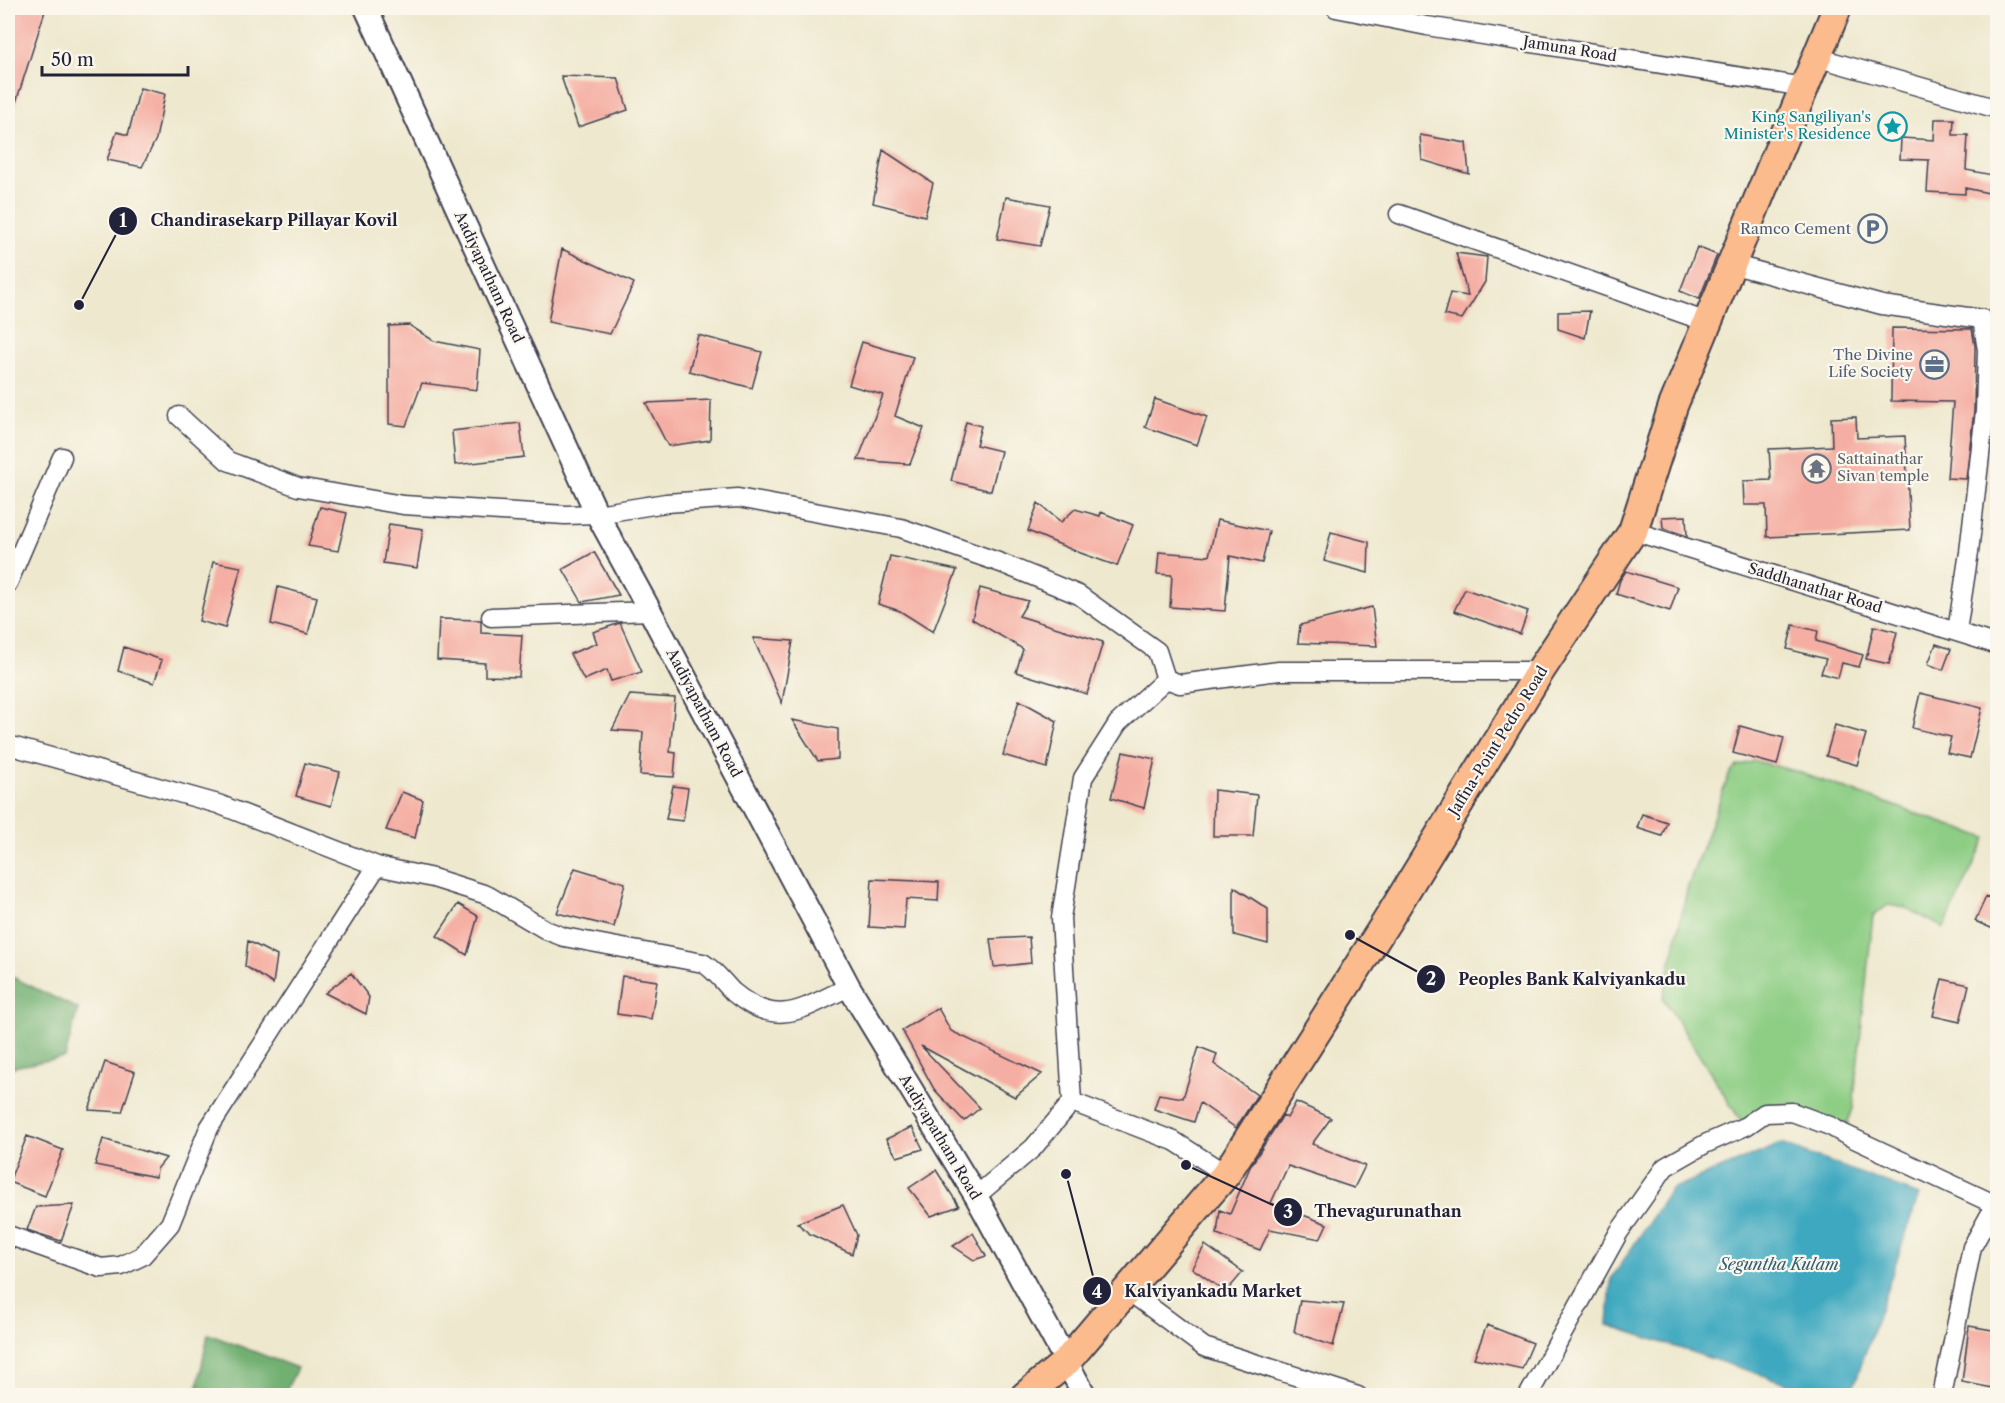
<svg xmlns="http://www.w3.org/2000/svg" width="2005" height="1403" viewBox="0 0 2005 1403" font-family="'Libre Caslon Text',serif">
<rect width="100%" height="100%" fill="#fbf7ec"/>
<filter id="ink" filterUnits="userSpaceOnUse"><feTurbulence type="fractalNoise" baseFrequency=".0167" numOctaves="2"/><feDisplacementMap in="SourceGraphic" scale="12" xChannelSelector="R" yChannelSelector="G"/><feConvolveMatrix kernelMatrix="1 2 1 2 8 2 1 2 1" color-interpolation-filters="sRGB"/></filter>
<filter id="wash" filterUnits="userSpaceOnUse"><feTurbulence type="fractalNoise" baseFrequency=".008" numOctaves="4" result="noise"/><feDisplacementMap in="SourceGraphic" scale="24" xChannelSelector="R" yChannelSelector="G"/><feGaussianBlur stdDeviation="1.35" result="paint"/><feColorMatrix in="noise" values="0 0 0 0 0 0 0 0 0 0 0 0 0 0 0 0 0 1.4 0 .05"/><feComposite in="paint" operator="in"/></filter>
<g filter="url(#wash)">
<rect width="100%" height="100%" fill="#eee8ce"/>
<path fill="#8dcd84" stroke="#587860" stroke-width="1.5" d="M 1755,761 L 1795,771 L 1986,838 L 1944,928 L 1906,908 L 1888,905 L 1873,916 L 1853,1108 L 1844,1134 L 1792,1112 L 1744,1126 L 1663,998 L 1688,886 L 1729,775 L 1737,766 Z"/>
<path fill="#72b072" stroke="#4a6956" stroke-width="1.5" d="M 8,975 L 78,1009 L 65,1057 L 8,1068 Z
M 208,1334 L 297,1368 L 284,1395 L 196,1395 Z"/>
<path fill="#3ea8bf" stroke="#30657d" stroke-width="1.5" d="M 1781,1144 L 1919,1195 L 1851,1395 L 1823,1395 L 1608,1325 L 1611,1279 L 1671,1189 Z"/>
<g id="blocks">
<path fill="#f5aea3" d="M 8,8 L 46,8 L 11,118 L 8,117 Z
M 561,76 L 618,78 L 628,110 L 578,127 Z
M 140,88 L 165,94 L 156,139 L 142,167 L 107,160 L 117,132 L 128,135 Z
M 1935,119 L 1954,119 L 1953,135 L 1968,135 L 1966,170 L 1998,176 L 1998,195 L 1965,188 L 1965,194 L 1927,192 L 1929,160 L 1900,159 L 1901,138 L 1934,140 Z
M 1420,135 L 1466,143 L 1469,174 L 1422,160 Z
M 883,150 L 933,183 L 925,216 L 873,203 Z
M 1006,197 L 1050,205 L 1040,246 L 997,239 Z
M 1697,247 L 1717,255 L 1699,299 L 1680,291 Z
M 562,249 L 634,283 L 610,334 L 548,322 Z
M 1456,253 L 1487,257 L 1485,282 L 1462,319 L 1444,315 L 1450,293 L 1468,296 Z
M 1590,311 L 1585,338 L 1558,329 L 1558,312 Z
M 409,325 L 434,341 L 480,350 L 477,390 L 422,383 L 406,426 L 389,424 L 389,326 Z
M 1892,328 L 1972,329 L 1975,346 L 1974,411 L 1966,479 L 1947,478 L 1953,402 L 1891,401 Z
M 698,335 L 762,352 L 752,388 L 689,371 Z
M 862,342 L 913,357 L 895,416 L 924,428 L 910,464 L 858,460 L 883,395 L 849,385 Z
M 1155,399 L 1207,417 L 1197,445 L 1145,427 Z
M 711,400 L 710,440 L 668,446 L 646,403 Z
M 1856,417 L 1857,438 L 1905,436 L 1910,530 L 1767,537 L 1766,505 L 1744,505 L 1743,481 L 1771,480 L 1769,449 L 1832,446 L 1831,418 Z
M 966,422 L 981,426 L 976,445 L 1001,451 L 991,491 L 951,481 Z
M 520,423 L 524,457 L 455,465 L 452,431 Z
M 1038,503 L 1061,522 L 1075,509 L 1100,516 L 1101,512 L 1133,525 L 1117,566 L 1075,551 L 1028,531 Z
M 320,507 L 347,513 L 338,551 L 308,546 Z
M 1686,516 L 1687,536 L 1663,528 L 1662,517 Z
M 1217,520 L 1269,531 L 1262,563 L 1230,556 L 1225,611 L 1170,607 L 1172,575 L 1157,574 L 1159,552 L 1209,556 Z
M 389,524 L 423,529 L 417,568 L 383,563 Z
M 1331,532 L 1369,542 L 1368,573 L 1324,561 Z
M 594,552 L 619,595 L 582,602 L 563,569 Z
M 890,556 L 957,570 L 933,632 L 900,611 L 878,604 Z
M 213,562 L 241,567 L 225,628 L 199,621 Z
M 1626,571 L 1678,587 L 1670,611 L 1616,594 L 1620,580 Z
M 278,587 L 317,597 L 308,634 L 271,624 Z
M 980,588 L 1028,601 L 1019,616 L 1103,642 L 1087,694 L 1016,672 L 1023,649 L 972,619 Z
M 1465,589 L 1528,611 L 1520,634 L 1454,611 Z
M 1372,607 L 1377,646 L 1298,643 L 1300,625 Z
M 439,619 L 481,620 L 481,633 L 522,635 L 519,677 L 485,676 L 485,663 L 437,660 Z
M 620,623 L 642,672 L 611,681 L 607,670 L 584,680 L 570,654 L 597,643 L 593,632 Z
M 1793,625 L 1818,631 L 1816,641 L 1863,655 L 1859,667 L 1842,663 L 1838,678 L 1821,673 L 1826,659 L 1787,649 Z
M 1874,626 L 1897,632 L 1889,664 L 1866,659 Z
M 753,638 L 793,641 L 782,703 Z
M 1936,644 L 1951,649 L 1943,670 L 1928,664 Z
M 124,647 L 162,660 L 154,683 L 118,671 Z
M 1920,693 L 1982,708 L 1970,758 L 1947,753 L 1951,737 L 1912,728 Z
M 630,695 L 675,698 L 670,752 L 676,753 L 674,777 L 640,775 L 643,732 L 612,730 Z
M 1019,700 L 1057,721 L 1047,768 L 1003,755 Z
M 792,720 L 838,729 L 838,759 L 818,761 Z
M 1835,725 L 1866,734 L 1857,765 L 1826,756 Z
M 1740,726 L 1784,738 L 1777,765 L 1733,753 Z
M 1123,752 L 1155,759 L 1144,808 L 1111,798 Z
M 305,763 L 340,772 L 331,806 L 296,796 Z
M 673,786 L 688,788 L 683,821 L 666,819 Z
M 1214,790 L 1257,795 L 1253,836 L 1213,836 Z
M 402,792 L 423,800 L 415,838 L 386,830 Z
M 1642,814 L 1667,822 L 1662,836 L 1637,828 Z
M 575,868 L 625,883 L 614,927 L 557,913 Z
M 872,879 L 939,882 L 938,901 L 906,899 L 904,929 L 869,927 Z
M 1234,887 L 1268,909 L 1268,944 L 1234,935 Z
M 1986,897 L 1998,902 L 1998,931 L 1975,921 Z
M 458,904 L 478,916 L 467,955 L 437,936 Z
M 1029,937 L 1031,963 L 994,967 L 990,939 Z
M 248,941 L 277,956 L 273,984 L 245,966 Z
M 351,973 L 369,997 L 366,1014 L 325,993 Z
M 622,976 L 657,981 L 651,1019 L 617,1014 Z
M 1942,979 L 1969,985 L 1960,1022 L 1933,1016 Z
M 938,1008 L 951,1031 L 1042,1074 L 1015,1097 L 921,1046 L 980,1108 L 964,1121 L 934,1089 L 902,1030 Z
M 1199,1047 L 1217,1054 L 1214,1064 L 1257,1095 L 1236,1128 L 1200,1103 L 1194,1122 L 1154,1109 L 1159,1094 L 1183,1098 Z
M 105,1062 L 135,1072 L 122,1112 L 89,1110 Z
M 1296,1102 L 1331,1118 L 1312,1144 L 1365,1166 L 1354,1188 L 1288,1166 L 1271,1203 L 1327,1224 L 1320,1239 L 1270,1229 L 1260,1250 L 1217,1234 L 1220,1210 L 1230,1214 L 1250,1167 L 1283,1115 L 1287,1118 Z
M 912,1127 L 923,1149 L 897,1157 L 886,1139 Z
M 27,1136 L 63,1150 L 45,1196 L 9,1182 Z
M 103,1139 L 166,1158 L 157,1169 L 156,1177 L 95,1165 Z
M 936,1170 L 959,1206 L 931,1216 L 909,1188 Z
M 74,1205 L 61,1241 L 27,1230 L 36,1207 Z
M 843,1205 L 857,1235 L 852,1254 L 810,1234 L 797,1223 Z
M 973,1233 L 986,1256 L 974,1260 L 953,1246 Z
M 1205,1245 L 1243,1272 L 1226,1292 L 1192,1268 Z
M 1300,1300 L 1344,1304 L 1333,1346 L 1294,1332 Z
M 1487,1325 L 1533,1343 L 1522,1369 L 1474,1358 Z
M 1969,1326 L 1998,1331 L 1998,1389 L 1962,1382 Z"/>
</g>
</g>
<g filter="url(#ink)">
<use href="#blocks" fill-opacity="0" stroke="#414051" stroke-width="1.5"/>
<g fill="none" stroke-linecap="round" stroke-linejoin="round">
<defs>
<path id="minor" d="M 1336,8 L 1427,26 L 1804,87
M 1816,57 L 1998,109
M 1399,214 L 1707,322
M 1731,264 L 1882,305 L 1982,319 L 1987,350 L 1985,411 L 1969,552 L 1957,631
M 179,416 L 228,461 L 298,487 L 403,505 L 565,515 L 597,514 L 666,503 L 738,498 L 901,528 L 1001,563 L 1079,595 L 1157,651 L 1166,679 L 1180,684 L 1279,671 L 1540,671
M 1633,531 L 1998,645
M 8,583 L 62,457
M 491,617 L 650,611
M 8,745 L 218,804 L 377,866 L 433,878 L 487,895 L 548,931 L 564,937 L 703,963 C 715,970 723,982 733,992 C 778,1030 803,1008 849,987
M 1072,1102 L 1174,1141 L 1226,1174
M 976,1196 L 1033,1148 L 1072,1102 L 1061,918 L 1083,778 L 1118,723 L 1166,679
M 8,1235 L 101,1268 L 121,1266 L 142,1256 L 170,1224 L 209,1128 L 377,866
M 1126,1289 L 1204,1347 L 1358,1396
M 1528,1396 L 1619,1232 L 1665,1167 L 1705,1144 L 1746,1126 L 1765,1113 L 1792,1112 L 1830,1126 L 1844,1134 L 1994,1204
M 1942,1396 L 1972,1247 L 1998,1200"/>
<path id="tertiary" d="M 366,8 L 597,514 L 650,611 L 849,987 L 976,1196 L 1085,1396"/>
<path id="primary" d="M 1025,1396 L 1066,1362 L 1226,1174 L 1387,921 L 1540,671 L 1633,531 L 1673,406 L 1837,8"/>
</defs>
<use href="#minor" stroke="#414051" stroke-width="21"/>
<use href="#tertiary" stroke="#414051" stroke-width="26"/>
<use href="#primary" stroke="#414051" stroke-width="32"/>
<use href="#minor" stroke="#fff" stroke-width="18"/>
<use href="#tertiary" stroke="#fff" stroke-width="22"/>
<use href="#primary" stroke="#fbbb8c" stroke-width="28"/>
</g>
</g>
<defs>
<symbol id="sight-ring" viewBox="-11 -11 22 22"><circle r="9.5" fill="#fbf7ec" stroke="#0f9aa8" stroke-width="1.5"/><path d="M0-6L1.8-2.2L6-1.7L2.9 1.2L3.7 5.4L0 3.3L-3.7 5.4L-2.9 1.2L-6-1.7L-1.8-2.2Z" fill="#0f9aa8"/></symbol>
<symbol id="parking-ring" viewBox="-11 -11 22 22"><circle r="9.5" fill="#fbf7ec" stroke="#5c6f8a" stroke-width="1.5"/><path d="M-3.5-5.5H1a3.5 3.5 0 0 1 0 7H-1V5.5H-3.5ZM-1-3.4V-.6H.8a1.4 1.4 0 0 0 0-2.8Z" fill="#5c6f8a"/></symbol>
<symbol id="office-ring" viewBox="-11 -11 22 22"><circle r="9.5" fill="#fbf7ec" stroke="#5c6f8a" stroke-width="1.5"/><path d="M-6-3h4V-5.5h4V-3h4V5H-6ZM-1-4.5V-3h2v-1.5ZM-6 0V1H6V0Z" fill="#5c6f8a"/></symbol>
<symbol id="temple-ring" viewBox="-11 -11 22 22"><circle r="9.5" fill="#fbf7ec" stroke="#6b7280" stroke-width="1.5"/><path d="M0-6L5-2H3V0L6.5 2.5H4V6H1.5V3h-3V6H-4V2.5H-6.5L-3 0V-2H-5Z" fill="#6b7280"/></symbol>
</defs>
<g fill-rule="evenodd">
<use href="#sight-ring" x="1876" y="110" width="33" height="33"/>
<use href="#parking-ring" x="1856" y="212" width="33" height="33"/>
<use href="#office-ring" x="1918" y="348" width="33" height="33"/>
<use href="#temple-ring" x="1800" y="452" width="33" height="33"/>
</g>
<g text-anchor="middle" stroke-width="4.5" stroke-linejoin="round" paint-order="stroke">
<g font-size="15" fill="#22223b" stroke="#fbf7ec">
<text transform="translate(1570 49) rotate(9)" y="5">Jamuna Road</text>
<text transform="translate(489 277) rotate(65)" y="5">Aadiyapatham Road</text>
<text transform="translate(1815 588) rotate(17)" y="5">Saddhanathar Road</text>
<text transform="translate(704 713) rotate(62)" y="5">Aadiyapatham Road</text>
<text transform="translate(1498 741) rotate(-58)" y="5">Jaffna-Point Pedro Road</text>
<text transform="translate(940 1137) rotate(59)" y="5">Aadiyapatham Road</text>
</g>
<g font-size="15" fill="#0d838f" stroke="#fbf7ec" text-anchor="end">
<text x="1871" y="122">King Sangiliyan's<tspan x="1871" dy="17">Minister's Residence</tspan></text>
</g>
<g font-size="15" fill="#4e5e75" stroke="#fbf7ec" text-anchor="end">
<text x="1851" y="234">Ramco Cement</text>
<text x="1913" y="360">The Divine<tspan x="1913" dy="17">Life Society</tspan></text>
</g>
<g font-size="15" fill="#5b616d" stroke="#fbf7ec" text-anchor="start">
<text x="1837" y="464">Sattainathar<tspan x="1837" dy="17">Sivan temple</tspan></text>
</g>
<g font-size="16" font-style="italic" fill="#2f5e76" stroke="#fbf7ec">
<text x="1779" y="1270">Seguntha Kulam</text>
</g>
</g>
<path fill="none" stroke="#22223b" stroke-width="2" d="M79 305L123 221M1350 935L1431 979M1186 1165L1288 1212M1066 1174L1097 1291"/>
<g fill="#22223b" stroke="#fbf7ec" stroke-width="2">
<circle cx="79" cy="305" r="6"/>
<circle cx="1350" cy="935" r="6"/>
<circle cx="1186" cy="1165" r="6"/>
<circle cx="1066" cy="1174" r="6"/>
<circle cx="123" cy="221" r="15"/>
<circle cx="1431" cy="979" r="15"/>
<circle cx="1288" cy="1212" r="15"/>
<circle cx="1097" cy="1291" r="15"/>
</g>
<g font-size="18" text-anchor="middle" font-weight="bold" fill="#fff">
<text x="123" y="227">1</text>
<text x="1431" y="985">2</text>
<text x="1288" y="1218">3</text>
<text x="1097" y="1298">4</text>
</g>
<g font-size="16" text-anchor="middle" font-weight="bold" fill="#22223b" stroke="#fbf7ec" stroke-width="4.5" stroke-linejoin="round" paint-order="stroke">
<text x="274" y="226">Chandirasekarp Pillayar Kovil</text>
<text x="1572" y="985">Peoples Bank Kalviyankadu</text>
<text x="1388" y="1217">Thevagurunathan</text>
<text x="1213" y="1297">Kalviyankadu Market</text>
</g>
<rect width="2005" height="1403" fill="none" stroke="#fbf7ec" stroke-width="30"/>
<path d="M42 66v9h146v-9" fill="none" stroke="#22223b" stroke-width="3"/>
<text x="51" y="66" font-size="18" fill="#22223b" stroke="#fbf7ec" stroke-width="4.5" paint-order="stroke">50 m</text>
</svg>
